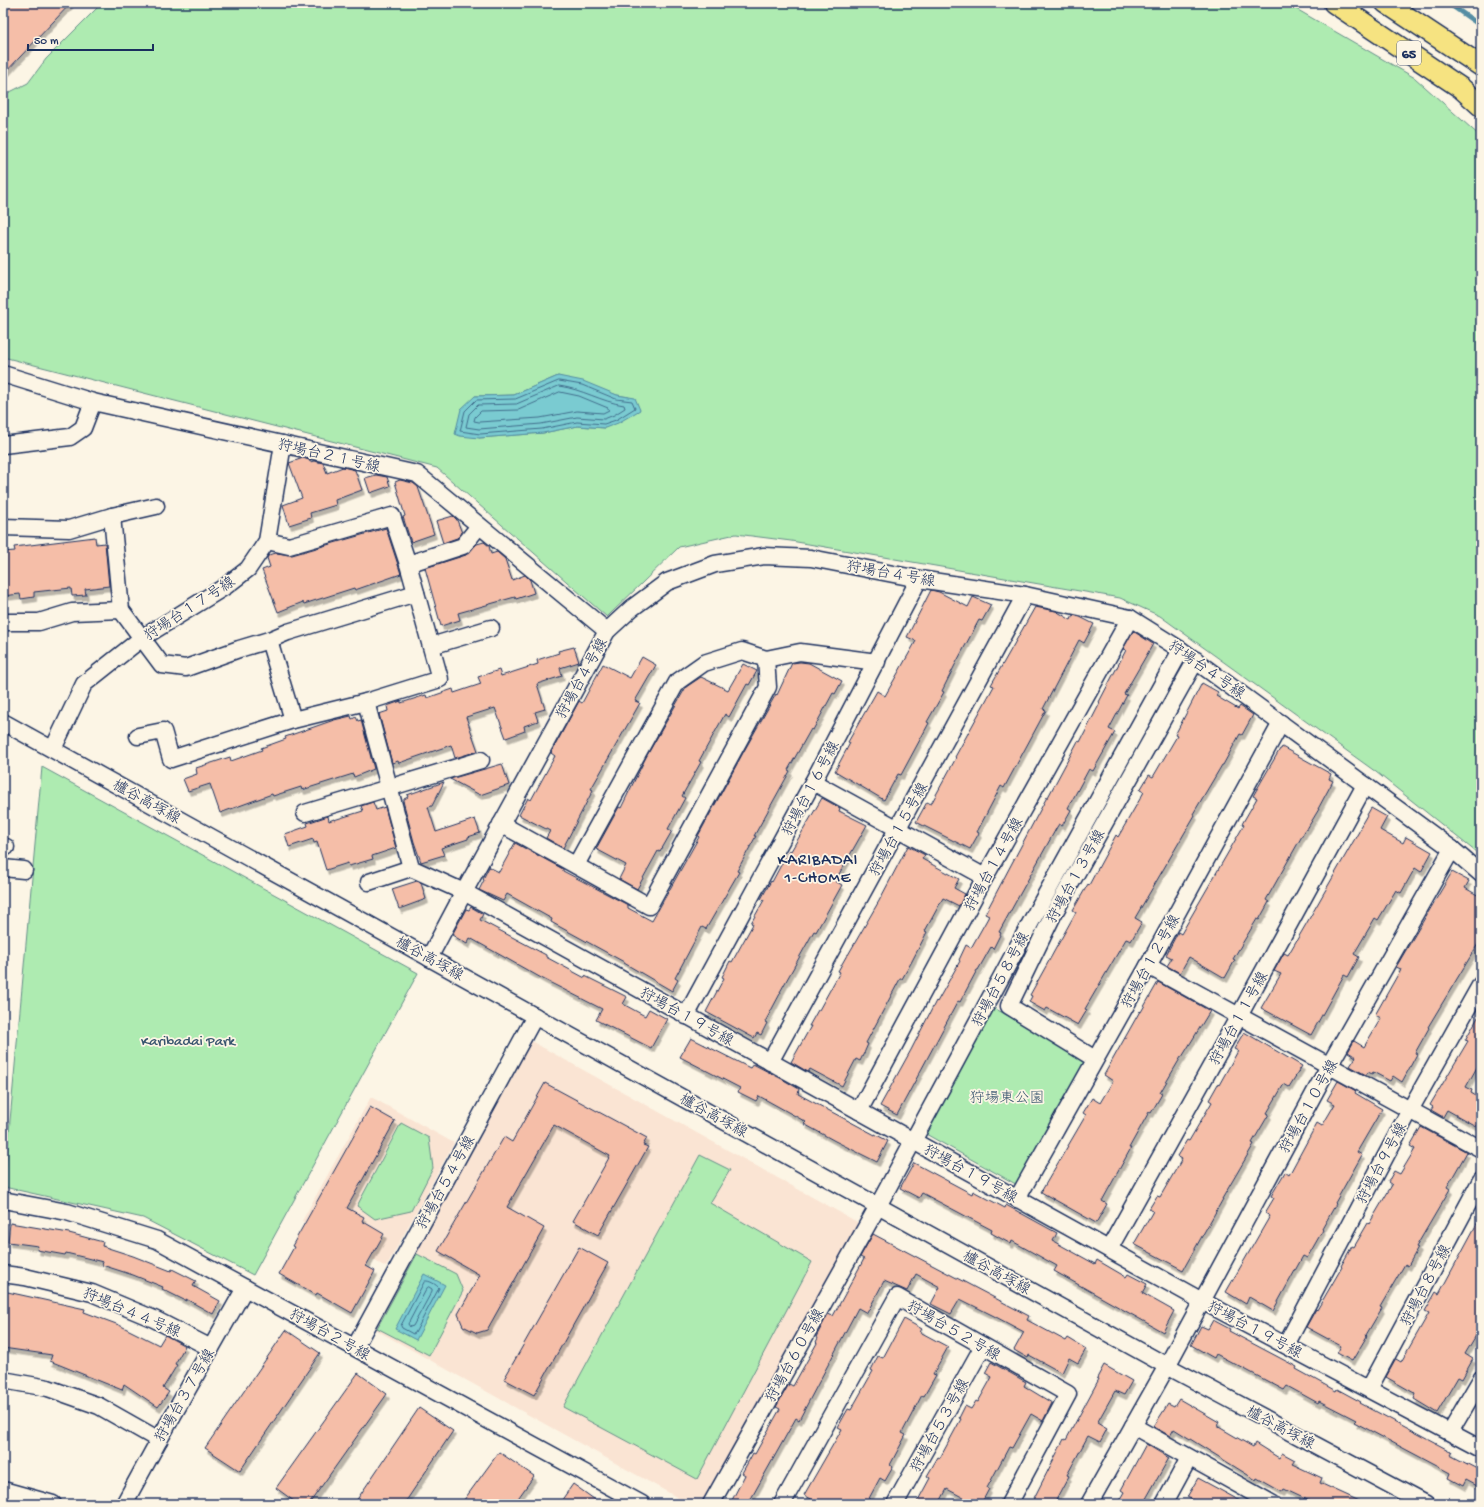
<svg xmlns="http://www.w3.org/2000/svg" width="1484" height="1507" font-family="'Gochi Hand','Klee One',sans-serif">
  <defs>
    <filter id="shadow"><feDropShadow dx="2.5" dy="4.5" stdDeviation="0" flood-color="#0004"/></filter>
  </defs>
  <rect width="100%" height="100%" fill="#fcf5e5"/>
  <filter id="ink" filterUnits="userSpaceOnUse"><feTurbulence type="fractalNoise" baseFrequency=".025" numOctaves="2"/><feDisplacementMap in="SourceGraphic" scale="8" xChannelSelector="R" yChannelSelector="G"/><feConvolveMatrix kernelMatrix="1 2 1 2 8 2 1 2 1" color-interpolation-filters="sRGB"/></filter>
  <g filter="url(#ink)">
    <g fill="#fae4d3">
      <path d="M531,1041L859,1223L702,1504H689L374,1329Z"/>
      <path d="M371,1097L454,1143L386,1267L302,1221Z"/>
    </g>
    <g fill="#aeebb1" stroke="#648d88" fill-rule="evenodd">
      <path d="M102,3H1286L1415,78L1481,137V856L1376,772L1160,616L1120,598L791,541L736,534L679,547L607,617L437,468L3,357V103L6,94L28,83L46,59ZM558,376L617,395L629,397L605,428L578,426L543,433L479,438L475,396L514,395Z"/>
      <path d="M42,767L418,973L253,1275L143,1218L4,1187Z"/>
      <path d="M994,1008L1091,1061L1021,1187L924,1133Z"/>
      <path d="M401,1123L429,1138L433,1168L411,1211L375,1219L357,1206Z"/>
      <path d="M700,1155L730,1170L710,1203L812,1262L697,1479L563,1407Z"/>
      <path d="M417,1254L456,1274L463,1291L429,1355L377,1328Z"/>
    </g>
    <g fill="#7acbd1" stroke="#548da3">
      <path d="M558,376L583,381L617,395L635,398L640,410L618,423L605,428L578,426L543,433L479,438L460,436L455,434L461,409L475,396L514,395Z"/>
      <path d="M424,1274L445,1285L416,1340L395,1329Z"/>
    </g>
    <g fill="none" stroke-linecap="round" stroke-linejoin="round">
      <g stroke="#416d8c" stroke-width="1">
        <path d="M559,381L582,385L616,399L632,401L635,408L616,420L604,424L577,422L542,429L480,434L460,431L465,411L476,400L515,399Z"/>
        <path d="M559,386C582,389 602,402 624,405L625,408L614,415L604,419L577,417L541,424L479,429L466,427L469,414L478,405L516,404Z"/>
        <path d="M560,392L579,396L608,408L609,410L603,413L577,411L540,418L479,422L474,421L475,417L481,411L518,410Z"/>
        <path d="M425,1281C429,1280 437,1285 439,1288L415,1333L413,1334L402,1328L401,1326Z"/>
        <path d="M429,1287L432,1289V1291L413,1326L410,1327L408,1324L427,1288Z"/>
      </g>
      <path stroke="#548da3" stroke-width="5" d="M1448,3L1481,26"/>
    </g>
    <g fill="#f5bea8" stroke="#1b2f5e" filter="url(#shadow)">
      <path d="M3,3H71L3,75Z"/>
      <path d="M303,458L309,460L310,462L314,461L323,463L327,473L343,467L355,470L362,490L335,500L336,505L310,513L311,518L289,525L283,505L302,498L289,463Z"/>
      <path d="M376,475L387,477L390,486L370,493L365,478Z"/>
      <path d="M400,480L413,483L418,487L434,534L411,542L403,517L405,516L395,482Z"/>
      <path d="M453,516L457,520L462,533L457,538L443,543L436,521Z"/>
      <path d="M386,528L401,574L355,590L354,588L304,604L303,602L278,612L262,570L270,567L267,558L269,555L276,553L292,555Z"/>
      <path d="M95,537L96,544L105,543L109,586L85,589L86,595L72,596L71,588L34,592V597L21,599L20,594L3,596V552L15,551L14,547Z"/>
      <path d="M484,542L489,546L491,554L497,552L505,559L512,580L525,575L530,580L534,593L516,599L515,597L458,613L460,620L441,626L425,568L466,555L477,544Z"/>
      <path d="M931,590L939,592L968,607L973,597L991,605L982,621L979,620L956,663L942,691L944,692L927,722L929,723L901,775L898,774L884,800L835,771L850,743L848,742L877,691L885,696L916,641L907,637Z"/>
      <path d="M1035,607L1056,611L1071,620L1073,615L1080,617L1094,624L1084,643L1079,640L1043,709L1046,710L1004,788L1001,786L977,832L979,833L970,849L916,822L927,802L931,804L956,758L955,757L994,686L991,685Z"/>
      <path d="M1133,631L1153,644L1124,694L1127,695L1109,729L1115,732L1093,771L1089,769L1068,808L1071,810L1062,826L1059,824L1057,827L999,932L1001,933L993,949L991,947L978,970H977L960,1002L958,1001L897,1115L880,1106L911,1050L936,1001L937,1002L960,961L959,960L966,945L971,948L989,916L985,914L1047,797H1048L1078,741L1080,742L1100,703L1099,702L1126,650L1123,649Z"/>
      <path d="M574,647L579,662L560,668L562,676L537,684L545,709L535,712L538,721L524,726L525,731L506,738L495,708L466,717L478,751L455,758L451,745L399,763L398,761L392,763L379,714L388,711L387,706L401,701V703L426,695L427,698L453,689L454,693L481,684L478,677L499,670L501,676L538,664L537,660L559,653L558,651Z"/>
      <path d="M642,657L656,665L635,701L640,703L591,789L593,790L563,848L546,838L550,831L519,815L528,798L531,800L555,756L551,753L579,701L582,703L603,664L630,678Z"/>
      <path d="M800,662L809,663L842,681L835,694L833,693L813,730L811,729L788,770L790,771L754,836H756L737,871L739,872L706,929L702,927L675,978L678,980L672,991L624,963V962L560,927L551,922L552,919L507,894L503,901L479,890L484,880L483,879L489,867L499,872L515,843L563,869V871L628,905V908L652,921L699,837L698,836L744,751L776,694L777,695L792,663Z"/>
      <path d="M743,664L757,671L749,685L747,684L729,717L725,714L699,761L701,762L682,796L685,798L668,829L672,831L660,852L658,851L637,889L619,879L626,865L596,849L619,807L621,808L646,757L686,687L701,677L728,690Z"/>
      <path d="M1202,683L1218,692L1216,696L1238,709L1240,706L1253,715L1242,735L1240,734L1223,765H1222L1193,814L1195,815L1135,918L1142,922L1131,941L1126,939L1085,1009L1087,1010L1078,1025L1047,1008L1045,1011L1029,1002L1032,996L1030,995L1076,912L1073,910L1088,884L1089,885L1116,835L1118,837L1144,792L1140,790L1149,775L1153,777L1177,736L1175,735Z"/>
      <path d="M351,716L352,719L356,717L358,721L361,720L374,769L354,777L353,774L302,790L301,787L273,796L272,794L220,813L210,784L188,791L183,779L197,774L196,768L230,757L231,761L262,750L261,748L286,739L285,737L334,720Z"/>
      <path d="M1282,747L1331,774L1329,779L1333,781L1318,809H1319L1307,829H1306L1266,900L1269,902L1259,920L1257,919L1233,959L1235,960L1225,978L1189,957L1180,973L1167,966L1172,958L1166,955L1178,932L1181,934L1244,825L1242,824L1257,798L1253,796L1280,749H1281Z"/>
      <path d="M502,764L509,785L480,795L450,779Z"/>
      <path d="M444,782L432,806L428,807L436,832L475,819L480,833L468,837V839L441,848L444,855L421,862L414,842L403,801H404V799L408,797L407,795Z"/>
      <path d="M822,798L840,808L839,811L867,825L835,881L842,885L816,932L814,931L780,992H781L765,1022L767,1023L761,1035L757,1033L754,1038L706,1012L724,978L722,977L730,961L732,962L753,924L751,923L764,900L761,899L771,881L772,882L789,850L791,851Z"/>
      <path d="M373,802L376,810L385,807L396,848L372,856L373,859L349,866L348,863L326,870L317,842L314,843L313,839L289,847L285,834L308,826L307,823L328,816L329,821L334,819V820L363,811L361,806Z"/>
      <path d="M1371,808L1387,817L1380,830L1403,843L1406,837L1432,852L1421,872L1415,868L1401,893L1396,890L1378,920L1375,918L1354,954L1359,957L1348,977L1344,975L1311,1035L1261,1008L1281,974L1274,971L1284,953L1288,955L1305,926L1361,828L1360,827Z"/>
      <path d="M908,846L925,855L922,859L959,879L954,888L965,894L959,906L943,898L925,931L927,932L911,963L902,979H900L866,1043L868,1044L865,1051L860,1061L856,1059L842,1086L810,1069L808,1072L791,1062L811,1026H809L818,1010H819L840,972L838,971L847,955H848L879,901Z"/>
      <path d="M1452,872L1469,881L1465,888L1481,897V939L1428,1027L1429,1028L1415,1053L1417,1054L1402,1082L1393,1076L1390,1081L1373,1072L1372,1074L1368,1072L1366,1075L1350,1066L1356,1057L1348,1052L1354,1041L1364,1047L1381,1018L1375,1015L1401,969L1396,967Z"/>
      <path d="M417,881L421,883L426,899L399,909L392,889Z"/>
      <path d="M471,907L483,914L480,920L546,955V957L585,978V976L627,997L623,1004L645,1016L649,1009L667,1019L651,1048L596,1020L602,1009L543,979L470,938L467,944L452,935L466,909L469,910Z"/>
      <path d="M1158,982L1210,1011L1182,1057H1181L1171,1074L1160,1093L1162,1094L1151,1113L1149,1112L1129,1148H1131L1102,1201L1107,1204L1096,1223L1041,1192L1086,1115L1083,1113L1092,1098L1100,1103L1113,1081L1104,1075L1140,1011L1141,1012Z"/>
      <path d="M1481,1012V1060L1466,1087L1472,1090L1471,1093L1481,1099V1129L1447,1110L1443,1117L1431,1110L1433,1107L1430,1105L1468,1041L1465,1040Z"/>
      <path d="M1244,1032L1302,1066L1289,1087L1284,1084L1267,1113L1269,1114L1252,1143L1254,1144L1222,1199H1223L1183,1270L1134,1244L1153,1211L1149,1209L1157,1196L1160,1197L1182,1159L1177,1156L1187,1140L1189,1141L1212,1102L1209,1100L1218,1084L1219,1085L1238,1051L1234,1049Z"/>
      <path d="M691,1038L750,1068L753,1064L782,1079L799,1089L798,1094L875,1135V1134L888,1141L877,1162L835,1141L804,1124L806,1122L759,1096L756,1101L738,1092L740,1088L680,1057Z"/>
      <path d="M1338,1081L1356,1091L1355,1093L1382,1109L1357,1152L1362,1155L1335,1203L1336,1204L1322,1229L1323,1230L1307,1258L1303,1256L1273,1311L1249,1297L1246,1304L1226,1292L1270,1216L1265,1213L1274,1198L1271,1196L1285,1172L1289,1175L1317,1123L1322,1126L1335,1104L1327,1100Z"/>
      <path d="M545,1083L647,1138L643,1145L648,1147L598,1235L573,1221L610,1156L554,1125L507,1207L544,1228L487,1330L477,1333L463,1326L458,1314L480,1275L438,1251L504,1137L512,1142Z"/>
      <path d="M370,1107L395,1121L347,1208L364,1217L362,1221L384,1234L366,1266L375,1271L352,1313L317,1293L316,1295L279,1274L294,1247L292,1246Z"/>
      <path d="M1421,1127L1467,1152L1447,1187L1450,1189L1416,1247L1418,1248L1408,1266L1405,1264L1380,1307L1382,1308L1366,1335L1367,1336L1352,1361L1337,1353L1341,1346L1306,1327L1316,1309L1317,1310L1342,1267L1341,1266L1352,1246L1354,1247L1368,1223L1369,1224L1392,1185L1388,1182L1394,1171L1400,1174L1415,1149L1410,1146Z"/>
      <path d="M914,1163L972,1194L973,1191L1005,1208L1006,1205L1057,1233L1053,1241L1095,1264L1097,1260L1126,1277L1128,1274L1147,1284L1142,1293L1174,1311L1163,1332L1054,1271L1057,1266L1012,1241L1011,1244L991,1233L992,1230L922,1193L919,1198L900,1188Z"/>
      <path d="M1481,1216V1327L1465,1354L1473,1359L1462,1379L1458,1377L1437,1413L1414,1399L1416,1394L1386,1377L1396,1359L1401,1362L1429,1313L1425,1311L1436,1292L1439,1294Z"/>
      <path d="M10,1223L69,1233L103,1242L102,1246L133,1256L171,1271L172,1269L196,1281L193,1286L220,1301L213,1314L186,1299V1301L162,1289L163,1287L133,1275L102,1265L103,1262L66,1253L65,1255L37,1250L38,1246L8,1242Z"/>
      <path d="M873,1234L1029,1316L1027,1320L1066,1341L1068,1338L1086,1349L1078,1363L1069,1358L1062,1373L1029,1355L1028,1358L1014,1350L1024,1332L994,1316L960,1299L951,1314L931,1304L940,1287L916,1274L907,1291L884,1281L867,1313L858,1308L799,1420L796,1418L748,1504H730L745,1475L742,1473L753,1453L755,1454L780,1409L776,1407L789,1384L793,1386L817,1343L816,1342L818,1338L816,1337L828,1314L833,1316L864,1259L860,1257Z"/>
      <path d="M579,1247L608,1263L534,1395L504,1379Z"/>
      <path d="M3,1291L85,1309L84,1312L119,1325L159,1345L165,1335L185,1346L175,1364L177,1365L163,1388L169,1392L158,1407L124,1384L122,1390L50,1361L52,1355L3,1348Z"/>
      <path d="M904,1319L922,1329L920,1332L948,1347L933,1374L936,1375L924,1396L922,1395L902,1433L906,1435L890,1465L893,1467L885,1481L880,1478L866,1504H820L804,1495L842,1429L838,1427L848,1409L851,1410L873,1371L871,1370L878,1356L883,1358Z"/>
      <path d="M1213,1320L1230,1329L1229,1331L1297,1367L1296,1369L1336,1391L1337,1389L1361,1402L1360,1403L1452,1452L1450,1455L1481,1471V1488L1466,1480L1463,1486L1448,1478L1450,1473L1354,1422L1356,1420L1319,1401L1318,1403L1287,1386L1284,1390L1216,1354L1214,1358L1191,1345L1201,1326L1208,1329Z"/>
      <path d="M286,1330L320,1353L240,1471L205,1448Z"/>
      <path d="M991,1362L1026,1382L1024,1386L1052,1403L1043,1421L1031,1414L1012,1448L1009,1447L987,1488L989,1489L981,1504H975L947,1489L939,1504H916L930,1478L927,1476L938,1457L940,1458L961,1419L959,1418L965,1406L971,1409L976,1401L978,1402L992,1377L985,1373Z"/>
      <path d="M1104,1365L1132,1381L1124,1395L1115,1391L1097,1423L1107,1429L1100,1442L1088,1436L1067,1475L1069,1476L1054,1504H1031L1064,1439L1066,1440L1099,1379L1097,1378Z"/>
      <path d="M358,1373L387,1394L309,1504H298L276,1488Z"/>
      <path d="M1179,1399L1219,1422L1217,1426L1253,1447L1255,1443L1279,1458L1282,1453L1295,1460L1292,1464L1322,1478L1320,1483L1366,1504H1316L1284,1489L1282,1492L1257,1478L1256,1480L1174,1429L1170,1436L1156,1428L1154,1426L1168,1404L1174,1407Z"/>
      <path d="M419,1408L453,1431L404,1504H354Z"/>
      <path d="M1146,1444L1169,1458L1143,1504H1117L1124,1492L1121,1490Z"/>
      <path d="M499,1452L534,1476L514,1504H461Z"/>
      <path d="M1198,1478L1246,1504H1201L1187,1497Z"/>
      <path d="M573,1484L601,1504H559Z"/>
    </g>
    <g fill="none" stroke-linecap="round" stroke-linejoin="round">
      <g stroke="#1b2f5e" stroke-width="19">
        <g id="minor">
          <path d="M3,374L93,402L417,474L607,631"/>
          <path d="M3,445L70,437L83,428L93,402"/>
          <path d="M112,516L121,610L162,665L186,668L239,649L269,640L288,632L416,593"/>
          <path d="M3,527L69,529L112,516L156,506"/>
          <path d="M267,541L289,546L392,516L408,564L440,679L366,702L293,720L269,640"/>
          <path d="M408,564L463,546L479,526"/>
          <path d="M3,622H39L72,612L121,610"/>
          <path d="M431,646L491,628"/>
          <path d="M366,702L411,868L464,892L1202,1301L1481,1449"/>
          <path d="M3,722L1167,1366L1426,1504"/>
          <path d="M138,736L163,731L171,759L293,720"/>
          <path d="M53,749L84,684L142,638L226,586L248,569L267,541L283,444"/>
          <path d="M813,782L985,877"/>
          <path d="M305,813L481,760"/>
          <path d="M501,824L649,906L768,687L766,659"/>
          <path d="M3,847H6"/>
          <path d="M576,865L677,682L704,663L742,651L766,659L800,652L877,662"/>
          <path d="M3,868L24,870"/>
          <path d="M369,882L411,868"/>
          <path d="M429,958L464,892L607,631L632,608L667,582L715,564L764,556L811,558L919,579L1025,595L1130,618L1181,650L1452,849L1481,874"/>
          <path d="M1148,966L1481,1149"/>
          <path d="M686,1016L813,782L919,579"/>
          <path d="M1095,1059L1009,1006L1053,915L1196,660"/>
          <path d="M770,1062L1025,595"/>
          <path d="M859,1111L985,877L1130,618"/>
          <path d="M1017,1199L1148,966L1281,723"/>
          <path d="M3,1200L67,1212L157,1240L642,1504"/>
          <path d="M1109,1249L1239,1016L1365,785"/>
          <path d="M3,1274L25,1277L92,1293L154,1319L211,1348"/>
          <path d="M1286,1345L1410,1110L1481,984"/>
          <path d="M355,1347L535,1016"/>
          <path d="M3,1380L48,1388L99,1406L159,1440"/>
          <path d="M1369,1389L1481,1180"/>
          <path d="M1133,1426L1273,1504"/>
          <path d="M1450,1432L1481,1379"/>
          <path d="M3,1490L53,1504"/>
          <path d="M124,1504L159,1440L245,1288"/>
          <path d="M711,1504L878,1206L1039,907L1181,650"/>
          <path d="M782,1504L897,1297L1068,1394L1009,1504"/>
          <path d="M895,1504L983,1346"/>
          <path d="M1089,1504L1167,1366L1329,1066L1452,849"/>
          <path d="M1164,1504L1189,1458"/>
        </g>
      </g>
      <g stroke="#1b2f5e" stroke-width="23">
        <g id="major">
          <path d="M1334,3L1461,88L1481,106"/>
          <path d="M1386,3L1481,66"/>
        </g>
      </g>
      <use href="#minor" stroke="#fcf5e5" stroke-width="16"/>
      <use href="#major" stroke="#f6e381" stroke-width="20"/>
    </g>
  </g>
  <g text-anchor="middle" stroke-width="3.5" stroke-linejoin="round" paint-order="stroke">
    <rect fill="#fcf5e5" stroke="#5e6a86" stroke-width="1" x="1397" y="41" width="24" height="24" rx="3"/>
    <g font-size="14" font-weight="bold" fill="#1b2f5e">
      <text x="1409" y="58">65</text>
    </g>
    <g font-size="15" fill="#1b2f5e" stroke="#fcf5e5">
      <text transform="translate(329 455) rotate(13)" y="5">狩場台２１号線</text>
      <text transform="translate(891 573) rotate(10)" y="5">狩場台４号線</text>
      <text transform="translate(189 608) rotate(-33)" y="5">狩場台１７号線</text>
      <text transform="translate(1207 669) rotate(35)" y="5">狩場台４号線</text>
      <text transform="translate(581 678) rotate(-61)" y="5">狩場台４号線</text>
      <text transform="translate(810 788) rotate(-62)" y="5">狩場台１６号線</text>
      <text transform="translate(147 801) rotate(29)" y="5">櫨谷高塚線</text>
      <text transform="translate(898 829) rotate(-61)" y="5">狩場台１５号線</text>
      <text transform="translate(993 864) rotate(-61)" y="5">狩場台１４号線</text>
      <text transform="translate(1075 876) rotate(-61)" y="5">狩場台１３号線</text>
      <text transform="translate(430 958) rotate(29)" y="5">櫨谷高塚線</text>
      <text transform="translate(1150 961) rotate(-61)" y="5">狩場台１２号線</text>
      <text transform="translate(1000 979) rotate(-62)" y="5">狩場台５８号線</text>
      <text transform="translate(687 1016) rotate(29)" y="5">狩場台１９号線</text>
      <text transform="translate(1238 1018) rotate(-61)" y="5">狩場台１１号線</text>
      <text transform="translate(1308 1106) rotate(-61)" y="5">狩場台１０号線</text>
      <text transform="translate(714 1115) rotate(29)" y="5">櫨谷高塚線</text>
      <text transform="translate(1381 1163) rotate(-62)" y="5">狩場台９号線</text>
      <text transform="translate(971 1173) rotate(29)" y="5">狩場台１９号線</text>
      <text transform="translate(445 1182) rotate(-61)" y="5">狩場台５４号線</text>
      <text transform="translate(997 1272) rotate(29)" y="5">櫨谷高塚線</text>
      <text transform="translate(1425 1285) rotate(-62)" y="5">狩場台８号線</text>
      <text transform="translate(132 1312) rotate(23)" y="5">狩場台４４号線</text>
      <text transform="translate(1255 1329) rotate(28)" y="5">狩場台１９号線</text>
      <text transform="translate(954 1330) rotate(30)" y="5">狩場台５２号線</text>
      <text transform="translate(330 1334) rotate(29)" y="5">狩場台２号線</text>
      <text transform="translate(794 1355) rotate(-61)" y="5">狩場台６０号線</text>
      <text transform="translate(184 1395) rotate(-60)" y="5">狩場台３７号線</text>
      <text transform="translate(939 1425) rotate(-61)" y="5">狩場台５３号線</text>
      <text transform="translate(1281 1427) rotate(28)" y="5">櫨谷高塚線</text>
    </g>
    <g font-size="15" fill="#38556f" stroke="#fcf5e5">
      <text x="188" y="1045">Karibadai Park</text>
      <text x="1007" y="1102">狩場東公園</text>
    </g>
    <g font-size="16" letter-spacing="1" fill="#1b2f5e" stroke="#fcf5e5">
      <text x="818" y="864">KARIBADAI<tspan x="818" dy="18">1-CHOME</tspan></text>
    </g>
  </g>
  <rect width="1484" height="1507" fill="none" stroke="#fcf5e5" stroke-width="16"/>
  <rect x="8" y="8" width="1468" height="1491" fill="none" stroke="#1b2f5e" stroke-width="1.5" filter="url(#ink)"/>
  <path d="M28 44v6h125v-6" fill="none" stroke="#1b2f5e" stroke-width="2"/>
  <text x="34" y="44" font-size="12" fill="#1b2f5e" stroke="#fcf5e5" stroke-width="3" paint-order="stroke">50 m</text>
</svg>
